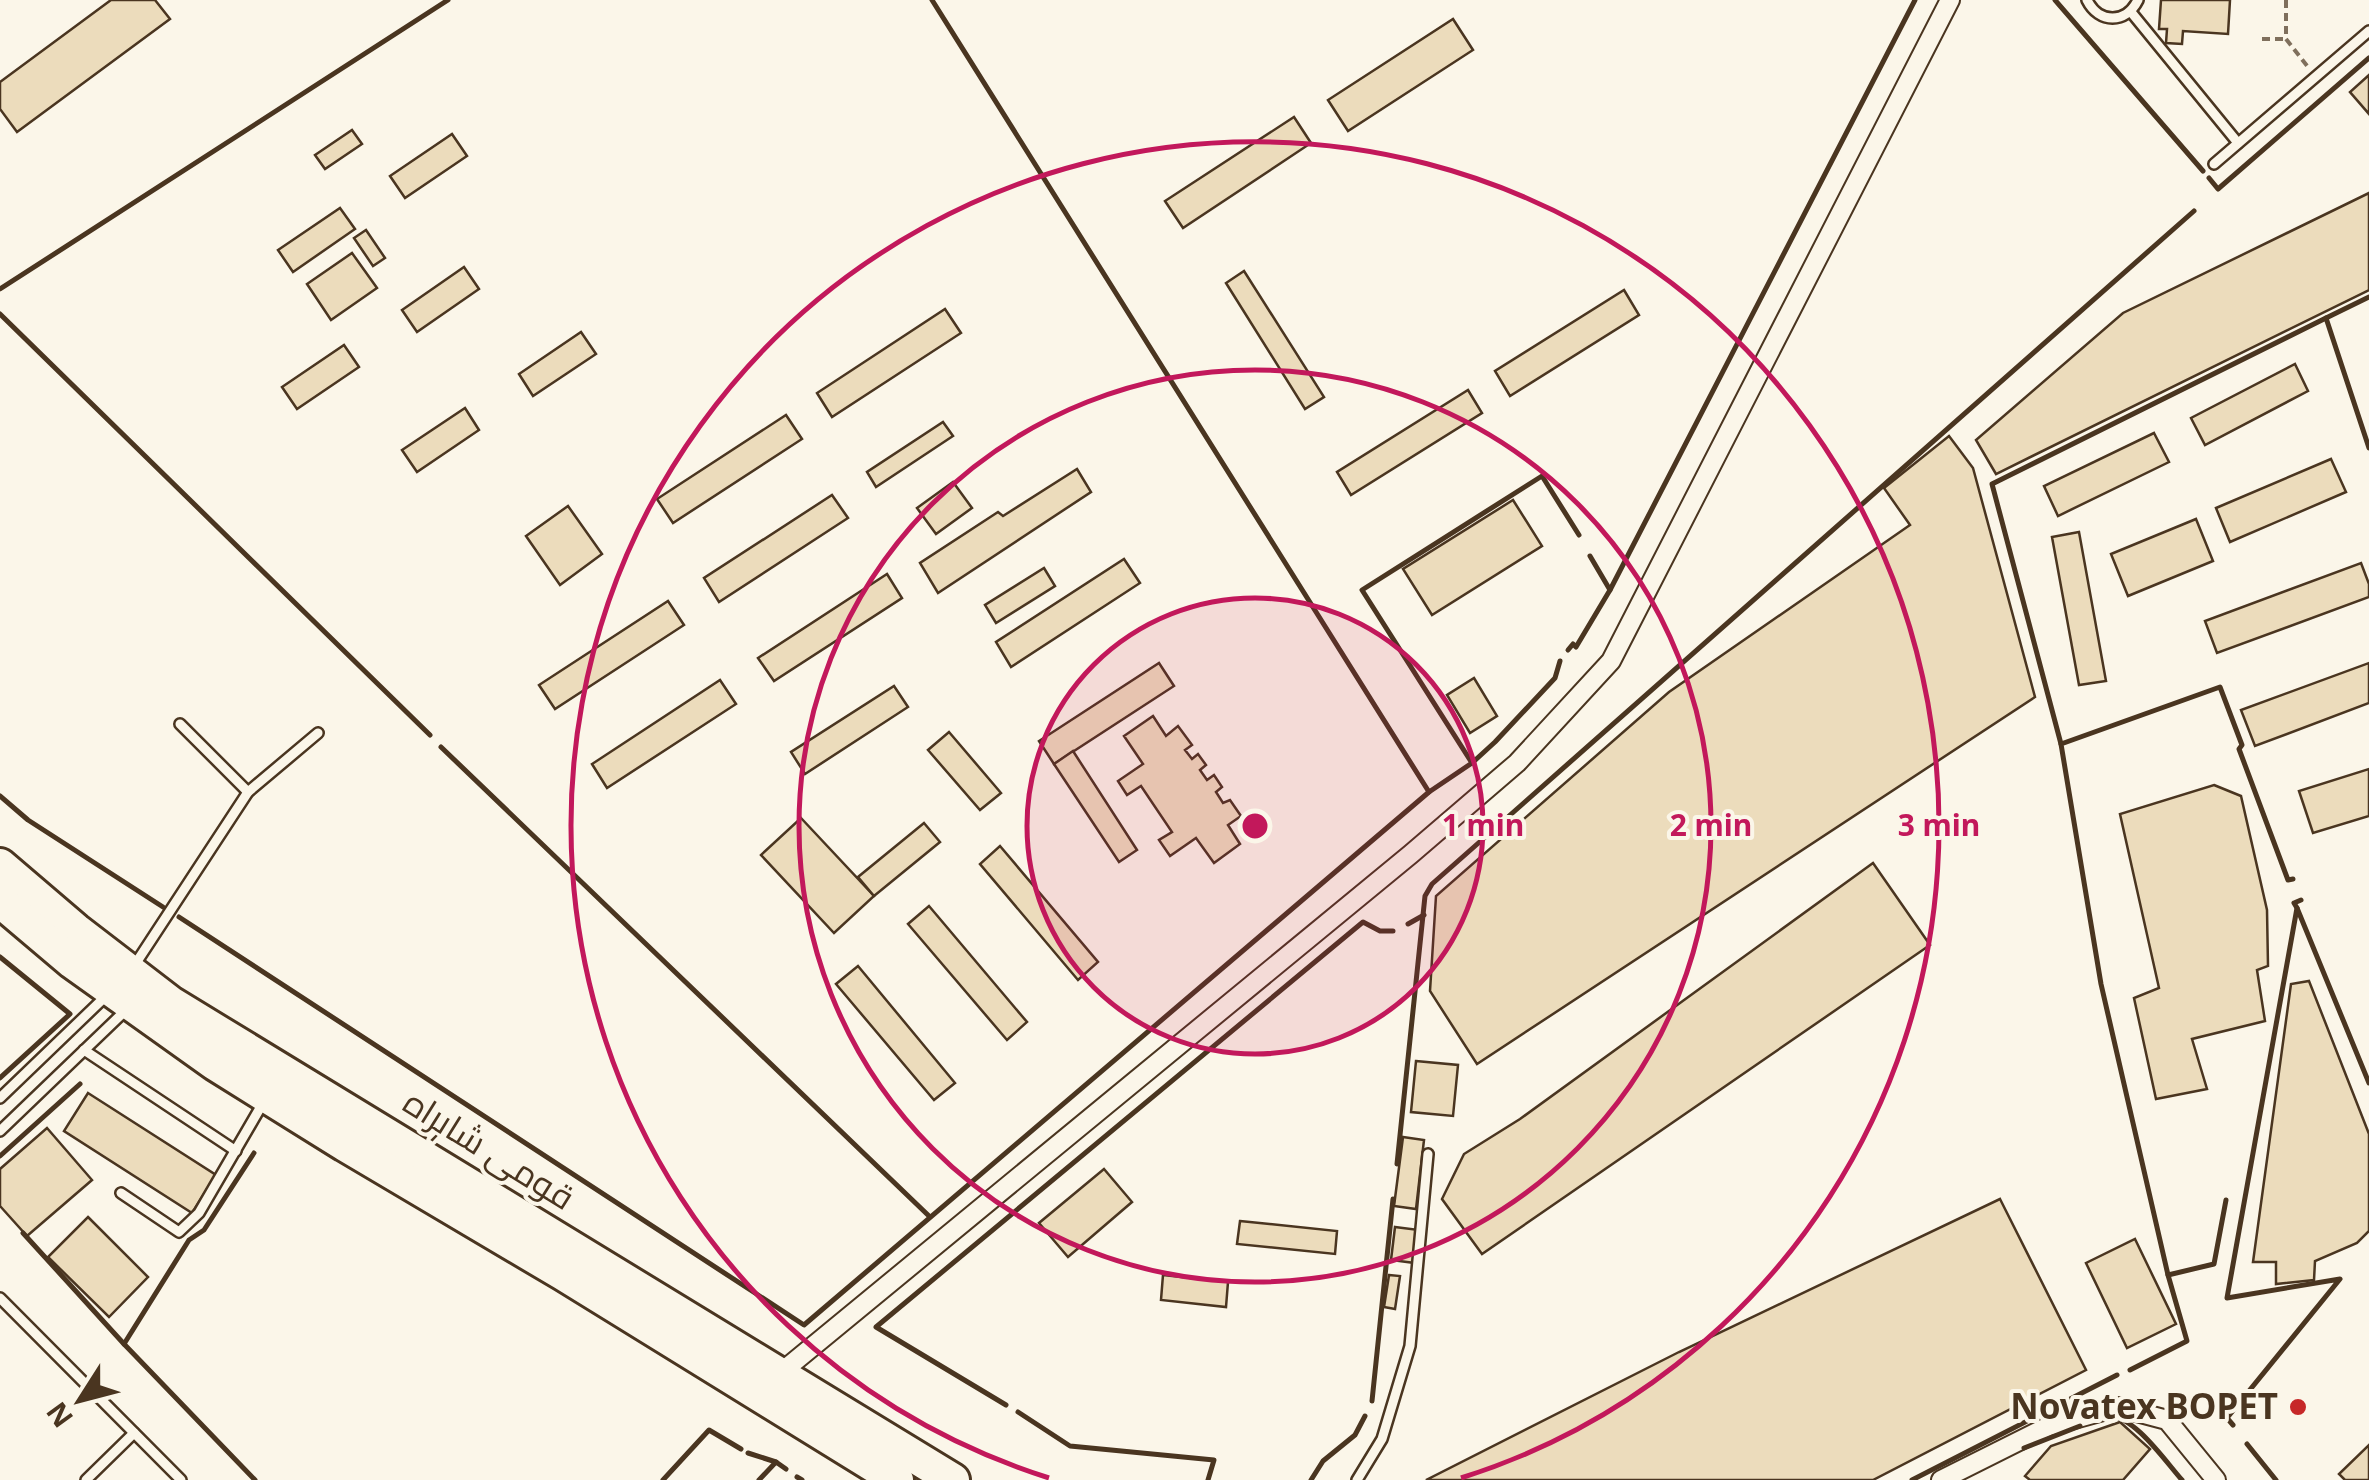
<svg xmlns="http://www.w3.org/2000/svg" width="2369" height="1480" font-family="'Noto Sans',Cairo,sans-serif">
  <rect width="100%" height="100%" fill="#fbf6e9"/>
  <g fill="#ecdcbc" stroke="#4a3520" stroke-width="2.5">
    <path d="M111,0H155L170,19L17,132L0,109V82Z"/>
    <path d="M2161,0H2230L2228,34L2183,31L2182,44L2166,43L2167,29H2159Z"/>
    <path d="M1453,19L1473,50L1348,131L1328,100Z"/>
    <path d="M2369,75V114L2350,92Z"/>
    <path d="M1294,117L1311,143L1183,228L1165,201Z"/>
    <path d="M352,130L362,144L325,169L315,155Z"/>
    <path d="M452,134L467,156L405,198L390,176Z"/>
    <path d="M2369,193V290L1996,474L1976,440L2123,313Z"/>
    <path d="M340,208L355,229L293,272L278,250Z"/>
    <path d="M366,230L385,258L373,266L354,238Z"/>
    <path d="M352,253L377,288L331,320L307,284Z"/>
    <path d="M464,267L479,289L417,332L402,310Z"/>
    <path d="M1244,271L1324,397L1305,409L1226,283Z"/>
    <path d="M1624,290L1639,315L1510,396L1495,371Z"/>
    <path d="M945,309L961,333L832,417L817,393Z"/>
    <path d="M581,332L596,354L533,396L519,374Z"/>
    <path d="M344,345L359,367L297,409L282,387Z"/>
    <path d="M2295,364L2308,391L2205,445L2191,418Z"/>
    <path d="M1468,390L1482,413L1351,495L1337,472Z"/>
    <path d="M465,408L479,430L417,472L402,450Z"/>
    <path d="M786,415L802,439L673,523L657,499Z"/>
    <path d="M943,422L953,436L876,487L867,472Z"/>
    <path d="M2154,433L2169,462L2058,516L2044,486Z"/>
    <path d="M1949,436L1973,468L2035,697L1477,1064L1430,991L1436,896L1669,692L1910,525L1884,488Z"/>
    <path d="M2331,459L2346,492L2230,542L2216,508Z"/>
    <path d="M1077,469L1091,492L938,593L920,563L998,512L1003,516Z"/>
    <path d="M953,482L972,508L936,534L917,508Z"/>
    <path d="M832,495L848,518L719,602L704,578Z"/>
    <path d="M1513,500L1542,546L1432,615L1403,569Z"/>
    <path d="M568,506L602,554L560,585L526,536Z"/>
    <path d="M2196,519L2213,561L2128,596L2111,554Z"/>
    <path d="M2079,532L2106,681L2079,685L2052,537Z"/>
    <path d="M1124,559L1140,583L1011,667L996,642Z"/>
    <path d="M2361,563L2369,584V597L2217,653L2205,621Z"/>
    <path d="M1044,568L1055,586L996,623L985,605Z"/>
    <path d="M887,574L902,598L774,681L758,658Z"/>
    <path d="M668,601L684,625L555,709L539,685Z"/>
    <path d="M1159,663L1174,686L1054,764L1039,741Z"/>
    <path d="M2369,663V703L2255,746L2241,710Z"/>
    <path d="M1474,678L1497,716L1470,733L1447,695Z"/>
    <path d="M720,680L736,704L607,788L592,764Z"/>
    <path d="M894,686L908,707L805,774L791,752Z"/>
    <path d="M1153,716L1166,736L1178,726L1192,745L1185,750L1192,759L1198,754L1206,765L1200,770L1207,780L1214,775L1222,787L1216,792L1223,803L1230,800L1241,816L1228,825L1240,844L1214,863L1196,838L1170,856L1159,840L1172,832L1141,786L1127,795L1118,781L1143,764L1124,736Z"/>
    <path d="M949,732L1001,793L980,810L928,750Z"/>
    <path d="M1073,751L1137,850L1119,862L1054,764Z"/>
    <path d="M2369,769V816L2313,833L2299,791Z"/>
    <path d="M2214,785L2241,796L2267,910L2268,966L2257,970L2265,1021L2192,1039L2207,1089L2156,1099L2134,998L2159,988L2120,814Z"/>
    <path d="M801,818L874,896L834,933L761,855Z"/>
    <path d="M924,823L940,842L874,896L858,877Z"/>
    <path d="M1000,846L1098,962L1078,980L980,864Z"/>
    <path d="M1873,863L1930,945L1482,1254L1442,1199L1464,1154L1520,1119Z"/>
    <path d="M929,906L1027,1022L1007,1040L908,924Z"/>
    <path d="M858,966L955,1083L934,1100L836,984Z"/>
    <path d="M2309,981L2369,1134V1231L2357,1243L2315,1261L2314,1280L2276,1284V1262H2253L2291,984Z"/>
    <path d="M1416,1061L1458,1065L1453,1116L1411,1112Z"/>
    <path d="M88,1093L216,1175L192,1213L64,1131Z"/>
    <path d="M47,1128L92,1180L27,1236L0,1206V1169Z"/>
    <path d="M1403,1137L1424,1140L1416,1209L1394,1206Z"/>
    <path d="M1104,1169L1132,1202L1068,1257L1039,1223Z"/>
    <path d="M2000,1199L2086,1370L1873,1480H1426L1679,1352Z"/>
    <path d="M88,1217L148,1277L109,1317L48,1257Z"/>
    <path d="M1240,1221L1337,1231L1335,1254L1237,1244Z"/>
    <path d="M1395,1227L1419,1230L1415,1263L1391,1260Z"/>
    <path d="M2135,1239L2176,1324L2127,1348L2086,1263Z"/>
    <path d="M1163,1275L1228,1282L1226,1307L1161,1300Z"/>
    <path d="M1389,1275L1400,1276L1395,1309L1384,1307Z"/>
    <path d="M2120,1422L2150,1449L2123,1480H2030L2025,1476L2051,1446Z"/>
    <path d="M2369,1445V1480H2345L2339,1474Z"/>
  </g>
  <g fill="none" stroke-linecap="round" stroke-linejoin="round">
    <g stroke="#4a3520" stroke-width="14">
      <g id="lane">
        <path d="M2087,0C2099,24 2126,24 2138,0"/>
        <path d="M2131,12L2238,143"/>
        <path d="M2214,164L2369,31"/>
        <path d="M180,724L248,792"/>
        <path d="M134,966L248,792L318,733"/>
        <path d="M84,1050L236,1151"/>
        <path d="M0,1098L106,996"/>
        <path d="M0,1131L126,1010"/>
        <path d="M121,1193L179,1232L199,1213L263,1103"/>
        <path d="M0,1298L181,1480"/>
        <path d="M86,1480L134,1433"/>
        <path d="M1357,1480L1382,1439L1410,1346L1428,1154"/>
      </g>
    </g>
    <g stroke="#4a3520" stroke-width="22">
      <g id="street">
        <path d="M778,1375L1411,854L1517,763L1611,661L1950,0"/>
        <path d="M1941,1480L2049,1426L2118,1407L2167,1420L2216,1480"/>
      </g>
    </g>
    <g stroke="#4a3520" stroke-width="38">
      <g id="highway">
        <path d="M0,865L76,930L171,1003L953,1480"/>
        <path d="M0,901L72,962L215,1064L345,1145L563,1274L897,1480"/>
      </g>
    </g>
    <g stroke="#7f6f5c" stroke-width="4" stroke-dasharray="8 5" stroke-linecap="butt">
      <path d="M2286,0V39L2308,67"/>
      <path d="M2262,39H2286"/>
    </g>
    <use href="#lane" stroke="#fbf6e9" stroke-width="9"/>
    <use href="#street" stroke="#fbf6e9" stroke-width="18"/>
    <use href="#highway" stroke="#fbf6e9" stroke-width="32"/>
    <g stroke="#4a3520" stroke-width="5">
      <path d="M932,0L1429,792L1472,763"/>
      <path d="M2055,0L2203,171"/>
      <path d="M2209,178L2218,189L2369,58"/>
      <path d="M0,289L448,0"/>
      <path d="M2369,297L2326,318L2369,448"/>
      <path d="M0,314L430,735"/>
      <path d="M1610,590L1915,0"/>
      <path d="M1568,650L1573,644L1576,647L1610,590L1590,556"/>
      <path d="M1560,661L1555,678L1495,742L1472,763L1362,590L1542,476L1579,535"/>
      <path d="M2061,744L1992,484L2326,318"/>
      <path d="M441,747L929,1216"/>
      <path d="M0,796L28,820L163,907"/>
      <path d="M2297,908L2294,903L2301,900"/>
      <path d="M179,917L804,1325L1429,792"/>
      <path d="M1408,924L1424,915"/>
      <path d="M0,957L70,1014L0,1078"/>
      <path d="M254,1153L204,1230L189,1240L124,1344L255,1480"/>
      <path d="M0,1156L80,1084"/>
      <path d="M1397,1164L1425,896L1432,884L2194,211"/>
      <path d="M2226,1200L2214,1264L2168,1275L2101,984L2061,744L2220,687L2242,745L2239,749L2288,880L2293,879"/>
      <path d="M23,1233L124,1344"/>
      <path d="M2130,1370L2187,1341L2168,1275"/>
      <path d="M1372,1401L1393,1199"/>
      <path d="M1006,1405L876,1327L1363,922L1380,931H1393"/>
      <path d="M1018,1412L1070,1446L1214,1460L1208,1480"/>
      <path d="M2108,1416C2134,1415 2165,1461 2182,1480"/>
      <path d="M2233,1425L2227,1418L2340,1279L2227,1298L2297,908L2369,1083"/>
      <path d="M2247,1444L2276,1480"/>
      <path d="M2024,1448L2080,1426"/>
      <path d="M748,1453L776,1462"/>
      <path d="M797,1477L802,1480"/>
      <path d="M663,1480L709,1430L741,1449"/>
      <path d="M759,1480L776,1462L786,1469"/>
      <path d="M1311,1480L1323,1461L1355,1435L1365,1416"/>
      <path d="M1912,1480L2117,1375"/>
    </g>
  </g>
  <circle cx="1255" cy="826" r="228" fill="#c2185b" fill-opacity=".12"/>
  <g fill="none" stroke="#c2185b" stroke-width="5">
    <circle cx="1255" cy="826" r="228"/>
    <circle cx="1255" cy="826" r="456"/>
    <path d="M1049 1478A684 684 0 1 1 1461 1478"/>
  </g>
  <circle fill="#c62828" stroke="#fbf6e9" stroke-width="4" cx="2298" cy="1407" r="10"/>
  <g text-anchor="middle" stroke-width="8" stroke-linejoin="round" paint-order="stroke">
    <g font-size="35" fill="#4a3520" stroke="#fbf6e9">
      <text transform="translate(489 1150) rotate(32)" y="12">قومی شاہراہ</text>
    </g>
    <g font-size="35" font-weight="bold" fill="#4a3520" stroke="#fbf6e9" text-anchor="end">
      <text x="2278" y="1419">Novatex BOPET</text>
    </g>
  </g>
  <circle cx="1255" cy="826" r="15" fill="#c2185b" stroke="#fbf6e9" stroke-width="5"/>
  <g font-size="30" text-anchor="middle" font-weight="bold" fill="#c2185b" stroke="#fbf6e9" stroke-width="8" stroke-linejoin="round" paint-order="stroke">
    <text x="1483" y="836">1 min</text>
    <text x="1711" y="836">2 min</text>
    <text x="1939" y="836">3 min</text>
  </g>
  <g transform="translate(80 1400) rotate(234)" stroke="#fbf6e9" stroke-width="8" paint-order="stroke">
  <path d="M0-8L18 38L0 25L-18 38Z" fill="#4a3520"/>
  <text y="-15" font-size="28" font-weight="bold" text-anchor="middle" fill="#4a3520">N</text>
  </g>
</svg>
